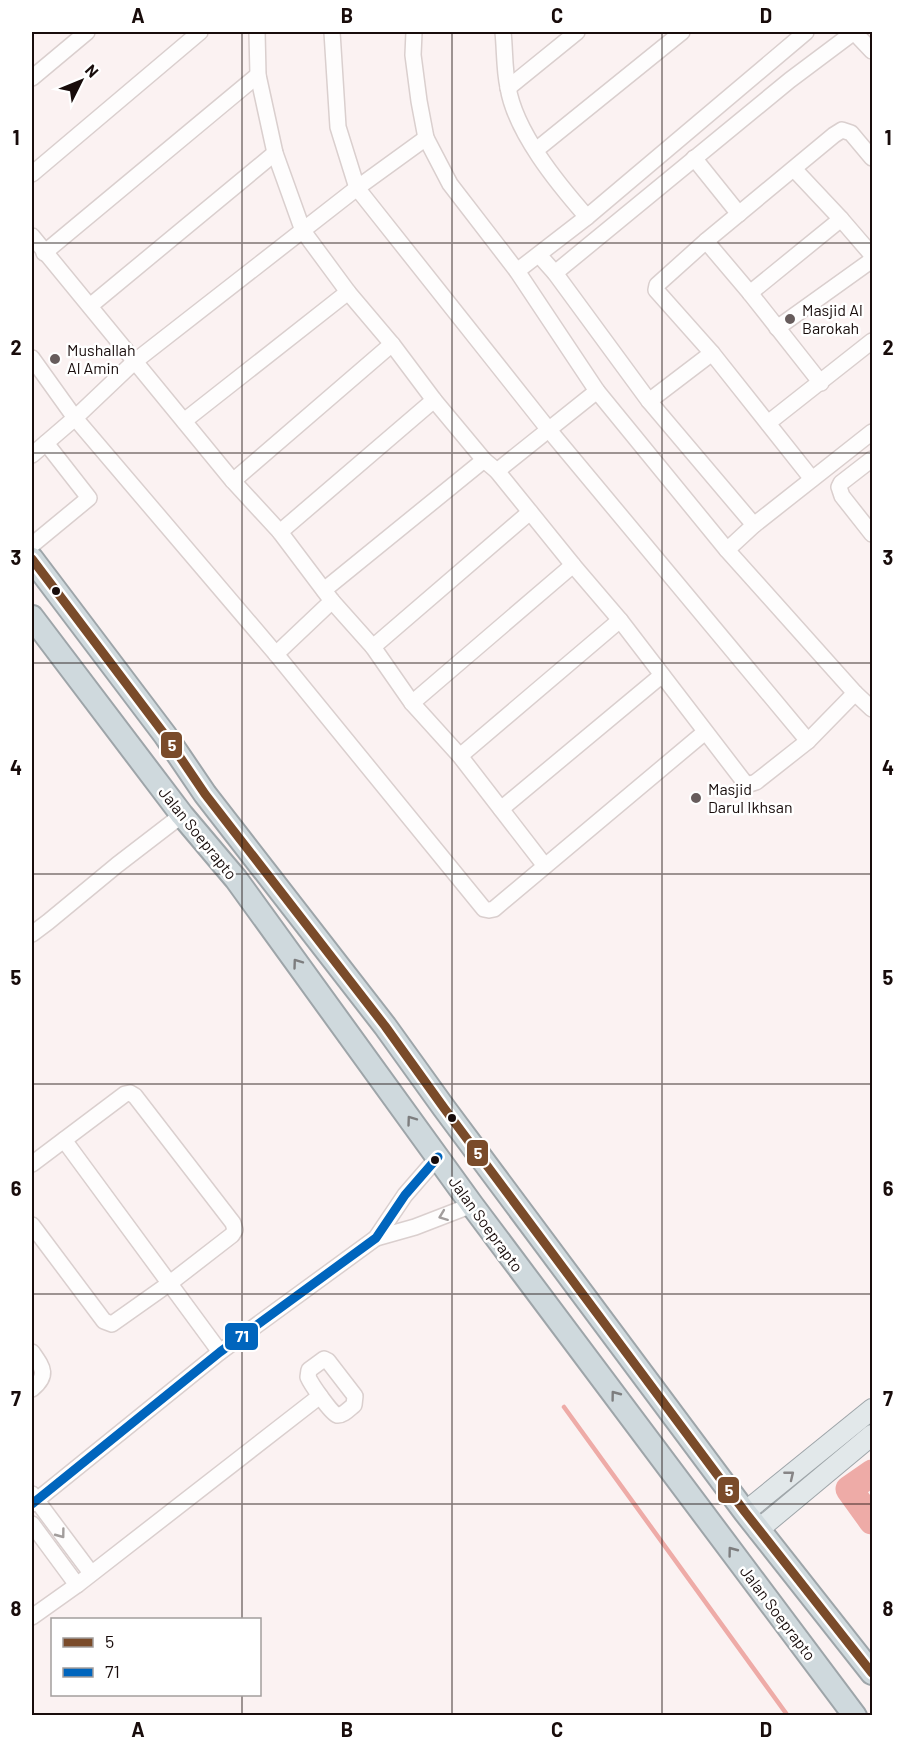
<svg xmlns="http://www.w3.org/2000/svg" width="904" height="1747" font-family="Barlow,sans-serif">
  <rect width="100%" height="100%" fill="#fbf2f2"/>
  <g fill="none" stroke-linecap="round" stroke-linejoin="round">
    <path stroke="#eeaba7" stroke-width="4.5" d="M564,1407L788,1716"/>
    <path stroke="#eeaba7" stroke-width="27" d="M872,1473L849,1489L872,1521"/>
    <g stroke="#dacfce" stroke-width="18">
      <g id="minor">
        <path d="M257,32L258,75L275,153L303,231L348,292L392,344L434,400L484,460L497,471L573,565L620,620L745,783L750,784L756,782L808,741L855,693"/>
        <path d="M332,32L338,127L357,188L549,430L808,741"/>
        <path d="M414,32L413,55L419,101L426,138L450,184L517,271L597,391L727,550L855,693L872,709"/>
        <path d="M503,32C505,50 504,69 508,87C515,132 558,184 587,217"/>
        <path d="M854,32L872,51"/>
        <path d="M32,78L87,32"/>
        <path d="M508,88L577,32"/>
        <path d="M536,150L682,32"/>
        <path d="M694,158L739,214"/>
        <path d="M794,169L841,219L872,255"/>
        <path d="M32,174L200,32"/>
        <path d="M32,236L233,481L280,532L332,601L373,647L412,703L460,756L545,866"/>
        <path d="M706,241L750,293L821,383"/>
        <path d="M44,253L258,75"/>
        <path d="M539,255L555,273L649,401L754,525"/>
        <path d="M517,271L587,217L806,32"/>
        <path d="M555,273L790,80L854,32"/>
        <path d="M750,293L841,219"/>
        <path d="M90,306L275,153"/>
        <path d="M777,328L872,260"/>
        <path d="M32,358L75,418L276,654L484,909L489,910L494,909L705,732"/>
        <path d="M649,401L712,353"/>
        <path d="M184,421L348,292"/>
        <path d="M768,423L872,341"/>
        <path d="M32,455L75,418L134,362L357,188L426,138"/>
        <path d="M872,459L841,483L839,487L842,496L872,534"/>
        <path d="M497,471L597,391"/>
        <path d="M812,479L712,353L656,290L657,285L706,241L834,135L842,130L851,133L872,158"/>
        <path d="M233,481L392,344"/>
        <path d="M280,532L434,400"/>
        <path d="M32,545L89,498L46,443"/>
        <path d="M727,550L754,525L872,432"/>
        <path d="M324,590L484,460"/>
        <path d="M373,647L530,512"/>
        <path d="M276,654L332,601"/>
        <path d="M412,703L573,565"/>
        <path d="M460,756L620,620"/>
        <path d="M501,809L662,675"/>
        <path d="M32,934L48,922L117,865L182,815"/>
        <path d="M64,1140L220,1352"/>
        <path d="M32,1164L125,1094L130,1093L135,1096L233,1223L235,1230L232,1235L170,1283L112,1324L104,1321L32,1225"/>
        <path d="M376,1238L415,1227L472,1205"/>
        <path d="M32,1352C43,1368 49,1375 32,1389"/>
        <path d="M324,1359L328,1361L355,1396L354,1405C350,1408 343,1416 337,1415C331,1413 311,1384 308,1377L309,1370Z"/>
        <path d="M32,1494L91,1573"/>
        <path d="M32,1504L220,1352L376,1238L405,1195L438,1157"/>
        <path d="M32,1524L77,1585"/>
        <path d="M32,1617L77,1585L320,1396"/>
      </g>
    </g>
    <g stroke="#9ea5a9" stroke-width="22">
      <g id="major">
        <path d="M745,1512L872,1409"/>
        <path d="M758,1530L872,1435"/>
      </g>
    </g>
    <g stroke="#9ea5a9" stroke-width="26">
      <g id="highway">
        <path d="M32,559L165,735L205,794L385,1026L444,1108L745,1512L872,1673"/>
        <path d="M32,617L182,815L236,879L472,1205L855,1716"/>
      </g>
    </g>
    <use href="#minor" stroke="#fefdfd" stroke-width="15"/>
    <use href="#major" stroke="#e2e8ea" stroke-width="20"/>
    <use href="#highway" stroke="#cfd9dd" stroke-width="22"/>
    <g stroke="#fff" stroke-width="14">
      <path id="bus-1" d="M32,559L165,735L205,794L385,1026L444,1108L745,1512L872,1673"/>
    </g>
    <g stroke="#fff" stroke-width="14">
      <path id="bus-2" d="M32,1504L220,1352L376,1238L405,1195L438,1157"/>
    </g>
    <use href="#bus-1" stroke="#7a4b2a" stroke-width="9"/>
    <use href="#bus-2" stroke="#0065bd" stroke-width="9"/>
  </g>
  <defs><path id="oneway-chevron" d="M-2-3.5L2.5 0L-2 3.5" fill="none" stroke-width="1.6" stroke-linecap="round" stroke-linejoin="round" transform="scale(1.5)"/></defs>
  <g stroke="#7d7d7e">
    <use href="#oneway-chevron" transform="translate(297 963) rotate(-126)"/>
    <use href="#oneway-chevron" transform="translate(411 1120) rotate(-126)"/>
    <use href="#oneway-chevron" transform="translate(615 1395) rotate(-127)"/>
    <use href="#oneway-chevron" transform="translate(732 1551) rotate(-127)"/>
  </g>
  <g stroke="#a29d9c">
    <use href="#oneway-chevron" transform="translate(443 1216) rotate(159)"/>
    <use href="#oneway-chevron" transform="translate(61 1534) rotate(53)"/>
  </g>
  <use stroke="#878586" href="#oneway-chevron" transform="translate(790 1475) rotate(-39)"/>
  <path fill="none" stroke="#180c0b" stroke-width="1.5" stroke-opacity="0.55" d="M242,32V1620M452,32V1716M662,32V1716M32,243H872M32,453H872M32,663H872M32,874H872M32,1084H872M32,1294H872M32,1504H872M242,1694V1716"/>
  <g fill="#675c5c" stroke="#fff" stroke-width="2">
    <circle cx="790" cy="319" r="6"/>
    <circle cx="55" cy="359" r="6"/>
    <circle cx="696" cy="798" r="6"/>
  </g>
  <g fill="#180c0b" stroke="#fff" stroke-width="2">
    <circle cx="56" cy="591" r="5"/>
    <circle cx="452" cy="1118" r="5"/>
    <circle cx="435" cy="1160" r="5"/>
  </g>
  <g text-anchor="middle" stroke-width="5" stroke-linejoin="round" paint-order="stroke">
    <g font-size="16" fill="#180c0b" stroke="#fff" text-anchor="start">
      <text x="802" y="316">Masjid Al<tspan x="802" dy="18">Barokah</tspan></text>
      <text x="67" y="356">Mushallah<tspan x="67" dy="18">Al Amin</tspan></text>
      <text x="708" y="795">Masjid<tspan x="708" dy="18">Darul Ikhsan</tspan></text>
    </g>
    <g font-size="16" fill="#180c0b" stroke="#fff">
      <text transform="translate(198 833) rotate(51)" y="6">Jalan Soeprapto</text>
      <text transform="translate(486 1224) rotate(54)" y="6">Jalan Soeprapto</text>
      <text transform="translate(778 1613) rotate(53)" y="6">Jalan Soeprapto</text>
    </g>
  </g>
  <g stroke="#fff" stroke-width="2">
    <rect x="160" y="731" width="23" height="28" rx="6" fill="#7a4b2a"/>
    <rect x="466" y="1139" width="23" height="28" rx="6" fill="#7a4b2a"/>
    <rect x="224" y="1322" width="35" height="29" rx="6" fill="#0065bd"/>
    <rect x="717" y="1476" width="23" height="28" rx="6" fill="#7a4b2a"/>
  </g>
  <g font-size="16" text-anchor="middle" font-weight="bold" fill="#fff">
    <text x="172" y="751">5</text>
    <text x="478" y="1159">5</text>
    <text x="242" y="1342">71</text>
    <text x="729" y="1496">5</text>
  </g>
  <rect width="904" height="1747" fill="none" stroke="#ffffff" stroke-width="66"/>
  <rect x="51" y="1618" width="210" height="78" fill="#ffffff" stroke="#a39e9d" stroke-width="1.5"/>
  <rect x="63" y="1638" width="30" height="9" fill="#7a4b2a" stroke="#a39e9d" stroke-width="1.5"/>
  <text x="105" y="1648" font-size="18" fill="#180c0b">5</text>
  <rect x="63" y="1668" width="30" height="9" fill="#0065bd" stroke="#a39e9d" stroke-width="1.5"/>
  <text x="105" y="1678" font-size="18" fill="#180c0b">71</text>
  <g transform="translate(81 81) rotate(47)" stroke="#ffffff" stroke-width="4.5" paint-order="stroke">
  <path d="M0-4.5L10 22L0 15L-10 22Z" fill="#180c0b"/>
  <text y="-9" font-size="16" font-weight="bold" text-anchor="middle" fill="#180c0b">N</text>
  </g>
  <rect x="33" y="33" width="838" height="1681" fill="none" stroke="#180c0b" stroke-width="2"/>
  <g font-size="20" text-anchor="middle" font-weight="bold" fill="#180c0b">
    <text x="138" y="23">A</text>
    <text x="347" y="23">B</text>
    <text x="557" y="23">C</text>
    <text x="766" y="23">D</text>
    <text x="16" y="145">1</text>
    <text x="888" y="145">1</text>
    <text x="16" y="355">2</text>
    <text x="888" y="355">2</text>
    <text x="16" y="565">3</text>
    <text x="888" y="565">3</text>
    <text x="16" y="775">4</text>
    <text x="888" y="775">4</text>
    <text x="16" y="985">5</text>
    <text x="888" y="985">5</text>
    <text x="16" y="1196">6</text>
    <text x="888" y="1196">6</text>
    <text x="16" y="1406">7</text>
    <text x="888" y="1406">7</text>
    <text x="16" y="1616">8</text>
    <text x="888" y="1616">8</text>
    <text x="138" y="1737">A</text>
    <text x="347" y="1737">B</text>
    <text x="557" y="1737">C</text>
    <text x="766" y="1737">D</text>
  </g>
</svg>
